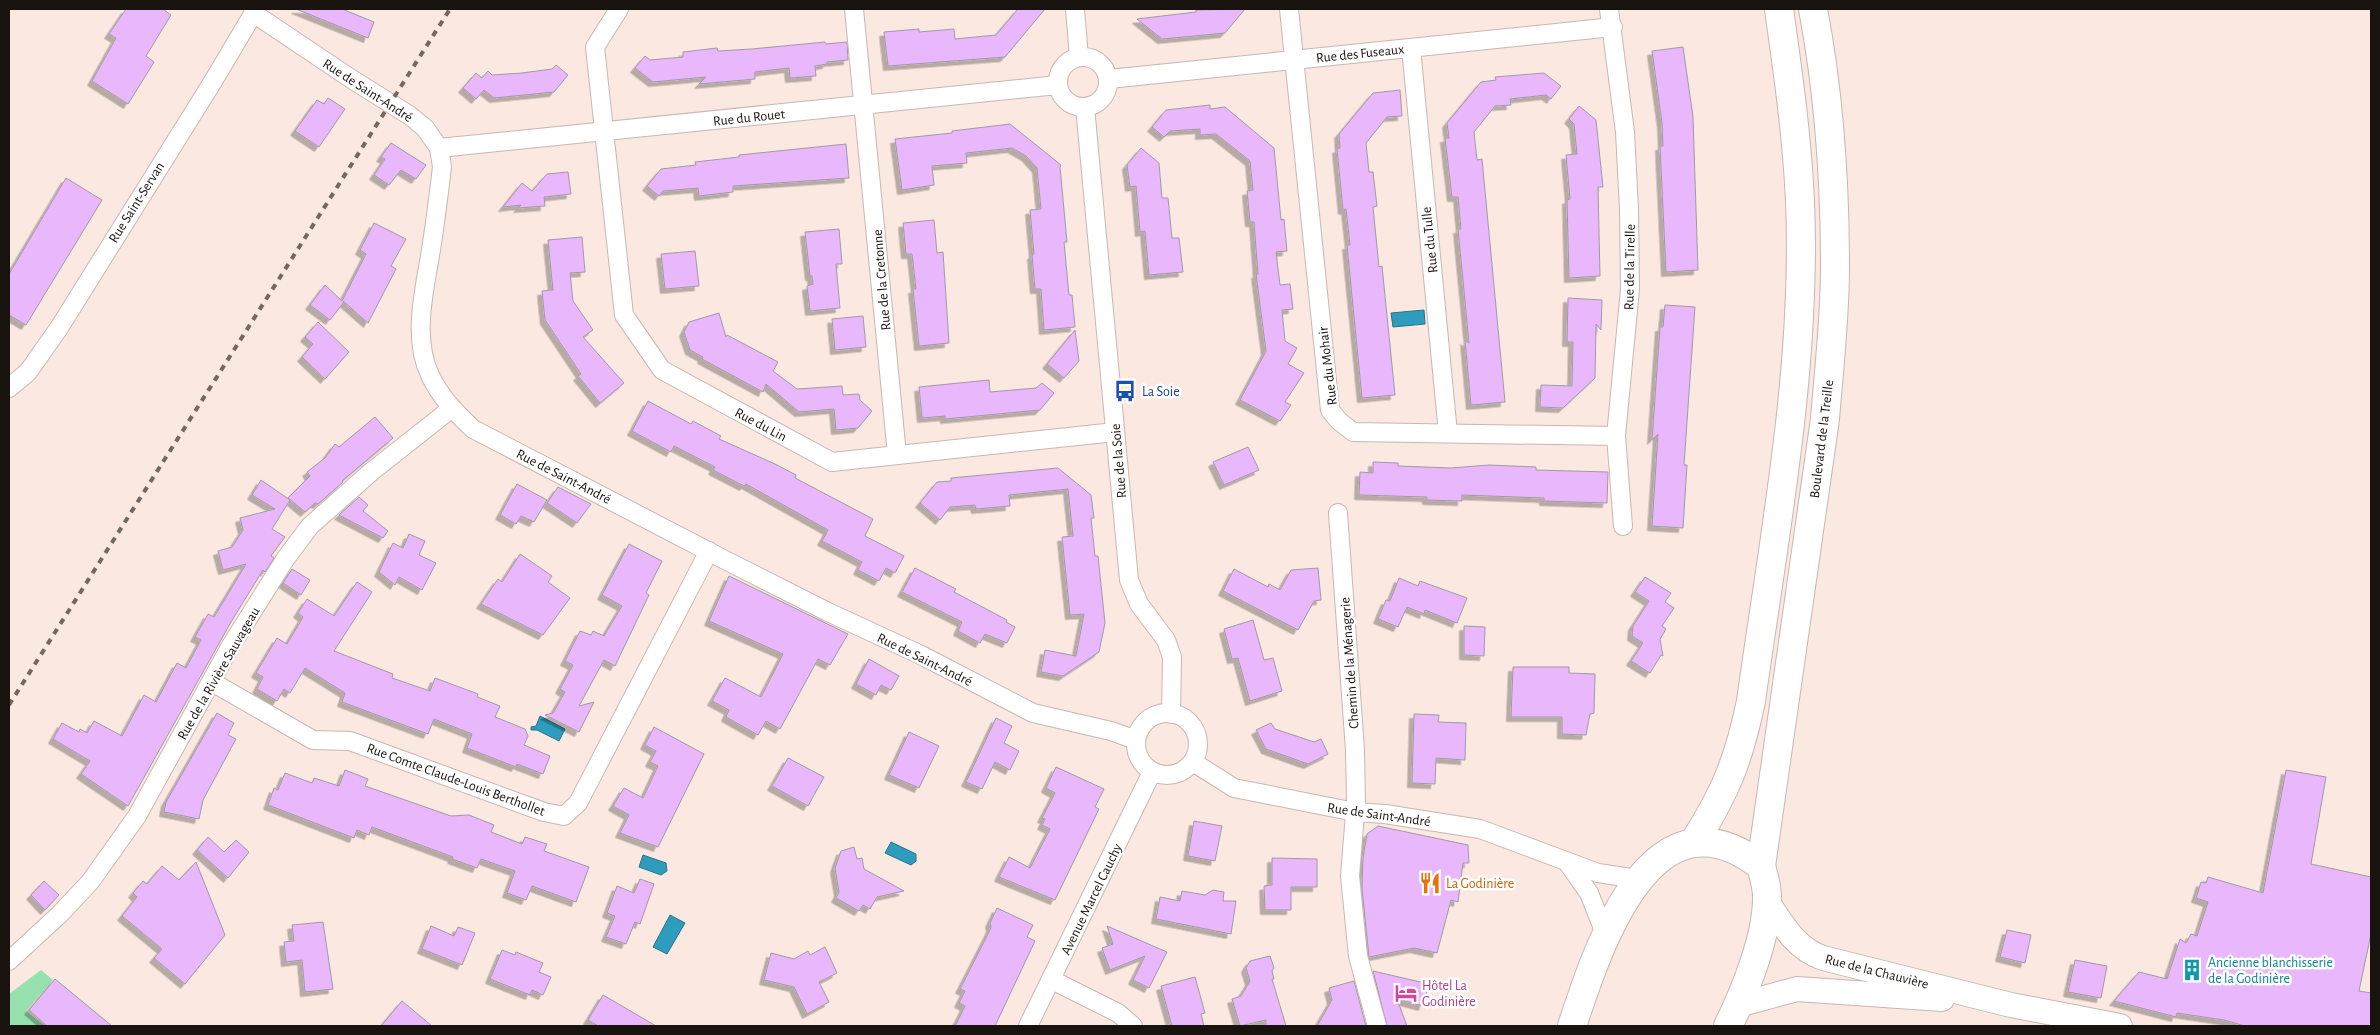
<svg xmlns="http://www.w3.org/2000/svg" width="2380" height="1035" font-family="'Alegreya Sans',sans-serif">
  <defs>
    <filter id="shadow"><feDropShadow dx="-4.5" dy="4.5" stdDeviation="0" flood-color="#0004"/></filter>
  </defs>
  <rect width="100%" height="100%" fill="#fae8e1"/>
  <path fill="#97e1ae" d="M41,970L53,980L26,1011L45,1026H9V994Z"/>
  <g fill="#2e9dbd" stroke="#287489">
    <path d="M1424,310L1425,324L1393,327L1391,313Z"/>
    <path d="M540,716L565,729L559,741L537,730H531V727L536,726Z"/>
    <path d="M891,842L916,854V861L911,865L885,853Z"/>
    <path d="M643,855L666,863L667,871L661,875L639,867Z"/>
    <path d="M670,915L685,923L667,954L653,947Z"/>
  </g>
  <g fill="#e8b7fc" stroke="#a299a6" filter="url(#shadow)">
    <path d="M126,9H163L171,15L146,56L154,62L128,104L92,81L116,38L109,34Z"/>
    <path d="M296,9H342L374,22L368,38Z"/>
    <path d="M1018,9H1045L1005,57L888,66L884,32L919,29V32L954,29L955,39L996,35Z"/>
    <path d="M1245,9L1225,33L1173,38L1162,39L1137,19L1196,12V10Z"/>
    <path d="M825,42L826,44L847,42L848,60L827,62V64L815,66L816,76L790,78L789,68L755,72V79L699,84L706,77L653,82L635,68L645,56L650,60L683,57V52L717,48L718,51L752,49Z"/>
    <path d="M1683,47L1693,117L1698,270L1666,272L1660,146H1663L1662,123L1652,51Z"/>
    <path d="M556,65L568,75L554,92L494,98L484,90L476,99L463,88L476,73L482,78L488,71L492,75L522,73L552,69Z"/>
    <path d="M1544,73L1561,86L1551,99L1546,95L1510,99L1511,105L1495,106L1474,132L1477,160L1482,159L1505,402L1471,405L1465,340L1469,343L1458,229H1461L1458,197H1452L1445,138H1449L1447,123L1481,82L1496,80L1495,77Z"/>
    <path d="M1400,90L1402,116L1387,117L1366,143L1369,172H1373L1377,206L1373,207L1379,267L1382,266L1395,395L1362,398L1347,245H1350L1346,209L1343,210L1337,149L1340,148L1339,134L1373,93Z"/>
    <path d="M328,98L345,109L319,147L295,131L317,100L324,104Z"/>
    <path d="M1210,105V109L1225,107L1274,148L1281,220L1284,219L1287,251L1276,252L1280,285L1290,284L1293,309L1282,310L1285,341L1297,348L1288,364L1304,373L1285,402L1291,405L1280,421L1240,400L1266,351L1256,274H1258L1254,222H1250L1247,191L1253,190L1250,161L1216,134L1200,135V129L1170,131L1164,137L1152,127L1166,110Z"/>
    <path d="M1579,106L1596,120L1603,187H1598L1600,276L1569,278L1567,200L1570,199L1566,155L1577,154L1574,124L1569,119Z"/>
    <path d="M1010,124L1061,165L1060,167L1067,242H1064L1069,295H1072L1075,327L1044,330L1041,289H1035L1032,255L1034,254L1030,210L1041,209L1037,168L1026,156L1012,148L966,153L967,163L932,166L934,185L902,190L895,139L952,133V131Z"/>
    <path d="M391,143L426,165L416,179L401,170L389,185L374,175L385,159L381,157Z"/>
    <path d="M846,144L849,178L733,186V192L699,196L698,188L663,191L659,196L647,186L661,169L696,165L695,162L739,157V155Z"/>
    <path d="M1141,148L1159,163L1162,198H1168L1172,238H1179L1183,272L1149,275L1145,231L1140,232L1136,186L1130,187L1127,165Z"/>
    <path d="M568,172L571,194L544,197L545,206L518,208L521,205L503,207L522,183L532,191L547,174Z"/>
    <path d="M66,178L102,200L26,325L9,315V274Z"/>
    <path d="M934,220L937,253L943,252L949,343L919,346L913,289H916L912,254H906L903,223Z"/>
    <path d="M374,223L406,239L391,266L396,269L368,323L343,301L344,302L330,320L310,305L325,285L342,301L366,254L360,250Z"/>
    <path d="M839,229L842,264H836L840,308L810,311L807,286L813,284L812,276H810L805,232Z"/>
    <path d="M582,237L585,272L570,273L573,301L593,330L583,337L624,383L600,403L578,376L581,374L545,320L542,291L553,290L548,240Z"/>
    <path d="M695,251L699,286L665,289L661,254Z"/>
    <path d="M1568,298L1602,300L1601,330L1596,324L1595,378L1563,408L1540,407L1541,385L1572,386L1573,342H1567Z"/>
    <path d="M1665,305L1695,307L1684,465H1687L1683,528L1652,526L1658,434L1652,440L1660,327H1663Z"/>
    <path d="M719,313L726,337L727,335L778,362L773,371L797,389L842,386L843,395L859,394L860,400L872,411L858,428L836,430L834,409L799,412L766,384L763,392L702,359L703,357L690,350L684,332L689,322Z"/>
    <path d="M863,316L866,347L835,350L832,319Z"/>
    <path d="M318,322L349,352L325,379L302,357L313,344L305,337Z"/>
    <path d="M1075,330L1079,361L1064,378L1047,364Z"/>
    <path d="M989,380L990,392L1036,388L1042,383L1054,393L1040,410L945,419V416L922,418L919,387Z"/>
    <path d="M648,401L691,424L693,421L721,436L719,439L775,464L796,475L795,478L873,519L865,536L904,556L895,573L886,568L879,581L858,570L862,562L822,541L828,530L746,484L744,486L713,470L715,467L674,446L671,452L632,431Z"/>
    <path d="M375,417L393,438L342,481L343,482L318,504L315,503L305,512L288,498L310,476L307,472L325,458L335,444L339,447Z"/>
    <path d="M1248,447L1259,470L1224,485L1213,462Z"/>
    <path d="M1373,462L1398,463V466L1451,468L1489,465L1536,467V470L1608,472L1607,503L1544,501V498L1462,495V501L1427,500V497L1359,495L1360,472L1373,473Z"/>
    <path d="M1058,468L1091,495L1094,518H1091L1095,556H1098L1105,623L1099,652L1063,676L1041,672L1045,650L1076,656L1084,614L1070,615L1062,537L1073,536L1068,489L1009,495L1010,506L976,509L975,505L950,507L940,520L920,503L937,482L951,481V478Z"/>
    <path d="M261,480L290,500L272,529L285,537L271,556L274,558L265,572L263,570L231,622L128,806L81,774L90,761L53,739L62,723L79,732L80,729L87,733L94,721L122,736L144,695L156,702L177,663L186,668L201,640L195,637L208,614L214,617L246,564L223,570L218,551L232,547L243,530L240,518L275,509L252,495Z"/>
    <path d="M517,484L547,500L534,522L521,516L516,524L500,515Z"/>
    <path d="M558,487L591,504L577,523L547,503Z"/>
    <path d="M359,497L368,505L363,511L388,531L383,538L339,515Z"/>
    <path d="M409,534L425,541L419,555L436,563L422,590L399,577L395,585L379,572L393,543L403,548Z"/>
    <path d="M629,544L662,561L646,593L649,595L615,666L604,660L579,706L594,702L579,732L545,715L553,713L565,692L560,689L573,665L565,661L580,631L591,635L593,631L604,636L622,606L602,595Z"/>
    <path d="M520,554L552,576L548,582L570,598L543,635L481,604L498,579L502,582Z"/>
    <path d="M915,568L956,589L954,592L1007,620L1006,622L1015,627L1007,643L985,634L980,643L958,631L962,622L902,592Z"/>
    <path d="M1318,568L1321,600L1314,601L1298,630L1223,591L1234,569L1268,587L1269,584L1280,590L1291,570Z"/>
    <path d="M292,569L310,580L301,595L283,583Z"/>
    <path d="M729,576L848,634L830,665L818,659L780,729L766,721L758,735L726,717L729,710L712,701L725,678L761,697L783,654L709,621Z"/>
    <path d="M1645,577L1671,593L1665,602L1674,608L1662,626L1666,629L1660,639L1663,656L1661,655L1650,673L1631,661L1643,643L1632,636L1633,626L1649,601L1635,592Z"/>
    <path d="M1399,578L1418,586L1420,581L1467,598L1457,623L1425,610L1424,614L1407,607L1398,627L1378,619L1386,600L1390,601Z"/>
    <path d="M357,582L372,592L334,651L393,674L392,678L430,691L435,678L478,694L477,697L500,706L495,717L525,729L528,736L524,745L550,756L543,774L517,764L516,767L467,748L472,734L434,719L428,734L342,702L345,693L305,668L290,693L284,689L277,701L257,689L263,677L256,673L277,638L287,644L303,617L298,613L307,599L334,616Z"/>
    <path d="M1253,620L1264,660L1273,658L1282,691L1250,701L1238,658L1232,659L1224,629Z"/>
    <path d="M1464,626L1485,627L1484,656L1464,655Z"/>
    <path d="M869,659L899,676L891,690L881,685L876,695L856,684Z"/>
    <path d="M1513,667H1569V673L1595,674L1594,713L1590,714L1586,735L1562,734V717H1511Z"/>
    <path d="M217,713L234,723L228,735L236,739L203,800L199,819L164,812L166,802Z"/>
    <path d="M1414,714L1439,715L1438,722L1466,723L1465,760L1436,758L1435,784L1412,783Z"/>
    <path d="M996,718L1012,726L1004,743L1019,751L1010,770L995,762L982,789L966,782Z"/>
    <path d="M1271,723L1275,729L1314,742L1321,739L1328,754L1308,764L1266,749L1256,730Z"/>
    <path d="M654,727L704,754L658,847L620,833L629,815L613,806L624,788L643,798L658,766L650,762L656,751L645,745Z"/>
    <path d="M909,732L939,746L919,788L889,775Z"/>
    <path d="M788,758L824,777L808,806L772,786Z"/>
    <path d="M1056,767L1104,789L1095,807L1099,809L1055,900L999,877L1009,857L1030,868L1050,829L1042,825L1045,819L1042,818L1055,793L1046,788Z"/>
    <path d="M345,770L368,779L365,786L451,816L469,815L494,825L491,832L522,844L525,837L547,844L544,851L589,867L576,902L532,886L526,900L507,893L515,871L481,859L477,868L452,859L453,857L372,827L369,835L357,830L354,838L268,805L274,788L278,790L285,773L312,783L314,778L339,786Z"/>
    <path d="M2286,770L2326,777L2311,864L2371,877V934L2359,991L2371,993V1026H2245L2224,1020L2177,1013L2176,1017L2114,1001L2139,972L2167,979L2180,939L2186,943L2191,934L2197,936L2208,902L2196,898L2201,882L2206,883L2208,877L2263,893Z"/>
    <path d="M1194,821L1222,826L1215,861L1188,856Z"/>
    <path d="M1378,826L1468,845L1469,863H1463L1458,902L1451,900L1437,953L1414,948L1369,957L1362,889L1363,858L1367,834Z"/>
    <path d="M208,837L224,852L236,840L249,852L228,878L197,850Z"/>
    <path d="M854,847L857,859L862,858L864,869L904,891L877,897L870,909L863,905L859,911L836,898L839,892L835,868L841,851Z"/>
    <path d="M1272,858L1317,859V887H1291V910H1265L1264,886L1272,885Z"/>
    <path d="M196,862L225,935L185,984L154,958L162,949L122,916L137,897L133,893L143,881L147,884L162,866L179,880Z"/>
    <path d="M640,879L654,884L640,924L635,922L626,944L606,937L615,916L607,913L617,886L634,893Z"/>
    <path d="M44,881L59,895L45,910L31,895Z"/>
    <path d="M1213,890L1224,892L1223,901H1236L1231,934L1156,919L1160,897L1180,901L1182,891L1205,895Z"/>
    <path d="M997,908L1033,925L1027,937L1035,941L995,1026H955L965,1006L959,1003L965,991L960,989L989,932L991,927L990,923Z"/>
    <path d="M323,922L333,989L305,992L302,960L286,962L284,942L294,941L292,925Z"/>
    <path d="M431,926L454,936L458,927L475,933L462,965L422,949Z"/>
    <path d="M1107,926L1167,952L1149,988L1133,980L1145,956L1110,970L1102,948L1113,944Z"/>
    <path d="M2007,930L2031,935L2025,963L2000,957Z"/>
    <path d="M825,947L837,973L819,982L829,1002L807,1014L794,987L764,980L771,953L794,959L808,951L810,955Z"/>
    <path d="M502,950L515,955L516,952L543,963L539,972L551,977L543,995L532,990L530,995L490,979Z"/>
    <path d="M1270,956L1274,968L1272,971L1274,979H1272L1286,1026H1266V1020L1240,1026L1232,999L1241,996L1250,981L1246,968L1250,961Z"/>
    <path d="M2075,960L2107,966L2101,998L2068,992Z"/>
    <path d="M1373,971L1429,984L1423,1006L1397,999L1407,1026H1387Z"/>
    <path d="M1195,977L1205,1013L1201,1014L1204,1026H1172L1161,986Z"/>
    <path d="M55,979L112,1026H47L29,1010Z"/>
    <path d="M1354,981L1366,1026H1317L1332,1000L1329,988Z"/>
    <path d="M603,995L622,1006L656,1026H598L588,1020Z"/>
    <path d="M402,1001L432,1026H381Z"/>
  </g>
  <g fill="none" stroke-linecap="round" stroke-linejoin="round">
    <g stroke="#c8b7b0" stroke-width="20">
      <g id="street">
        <path d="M619,9L595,47L624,315L662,370L832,462L1115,432"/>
        <path d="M854,9L897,455"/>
        <path d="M1075,9L1079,57"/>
        <path d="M1289,9L1330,410L1339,421L1353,432L1616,436"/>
        <path d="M1609,9L1625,132L1629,209L1630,289L1616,436L1623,526"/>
        <path d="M253,13L353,80L409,115L425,128L439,148L442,167C439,192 436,218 432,243C426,285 411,335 430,375C440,397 456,413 473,429L727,561L828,612L921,655L1033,713L1111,731L1136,740"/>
        <path d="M1411,48L1447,423L1446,433"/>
        <circle cx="1083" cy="82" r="25"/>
        <path d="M1109,79L1613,27"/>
        <path d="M1085,107L1129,580L1139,604L1166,640L1172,657L1171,714"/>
        <path d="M439,148L1058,85"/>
        <path d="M9,388L28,372L59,328L212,83L256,9"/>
        <path d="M1338,513L1355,750L1356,801L1350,876L1358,956L1377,1026"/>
        <path d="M212,682L313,740L350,741L544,812L564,816L578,803L709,551"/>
        <circle cx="1167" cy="744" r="31"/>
        <path d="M1193,762L1234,788L1355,812L1385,814L1480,829L1598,873L1638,879"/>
        <path d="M1567,862L1589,893L1606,936"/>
        <path d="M9,961L60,914L90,882L137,816L230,647L286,558L310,526L371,472L452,408"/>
        <path d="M1052,980L1118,1013L1133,1026"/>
        <path d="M1028,1026L1152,772"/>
      </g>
    </g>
    <g stroke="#c8b7b0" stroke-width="26">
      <g id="secondary">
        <path d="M1767,901C1782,924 1796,949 1823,958L2011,1005L2120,1026"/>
        <path d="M1738,1005L1797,989L1942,999"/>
      </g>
    </g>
    <g stroke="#c8b7b0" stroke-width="30">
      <g id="primary">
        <path d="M1694,842C1726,792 1739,759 1751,701C1774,536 1807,367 1800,201C1797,136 1788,73 1779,9"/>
        <path d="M1761,866L1825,419C1829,369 1835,318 1835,267C1835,181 1829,93 1813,9"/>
        <path d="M1572,1026C1598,947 1652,781 1761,866C1764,877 1768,889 1767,901C1766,939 1745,992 1728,1026"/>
      </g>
    </g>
    <use href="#street" stroke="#fff" stroke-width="18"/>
    <use href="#secondary" stroke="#fff" stroke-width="24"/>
    <use href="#primary" stroke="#fff" stroke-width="28"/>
    <path stroke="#726763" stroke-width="4" stroke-dasharray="6 6" stroke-linecap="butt" d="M9,705L450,9"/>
  </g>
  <defs>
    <g id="bus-bare" transform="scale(1.725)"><path d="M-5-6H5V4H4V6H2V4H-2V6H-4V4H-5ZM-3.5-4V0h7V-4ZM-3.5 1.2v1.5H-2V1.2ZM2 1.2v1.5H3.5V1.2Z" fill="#1a4fb4" stroke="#fff" stroke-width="2.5" paint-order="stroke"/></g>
    <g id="restaurant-bare" transform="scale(1.725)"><path d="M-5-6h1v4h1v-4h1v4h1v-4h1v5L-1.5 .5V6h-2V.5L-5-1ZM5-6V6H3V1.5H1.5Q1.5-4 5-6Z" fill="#e8710a" stroke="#fff" stroke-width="2.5" paint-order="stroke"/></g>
    <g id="building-bare" transform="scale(1.725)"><path d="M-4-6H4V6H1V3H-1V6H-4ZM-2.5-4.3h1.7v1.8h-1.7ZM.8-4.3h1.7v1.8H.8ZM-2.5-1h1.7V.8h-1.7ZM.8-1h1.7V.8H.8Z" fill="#0f9aa8" stroke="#fff" stroke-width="2.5" paint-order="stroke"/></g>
    <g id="hotel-bare" transform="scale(1.725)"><path d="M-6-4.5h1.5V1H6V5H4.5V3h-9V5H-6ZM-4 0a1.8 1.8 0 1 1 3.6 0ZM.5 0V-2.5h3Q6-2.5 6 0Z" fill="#d1479c" stroke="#fff" stroke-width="2.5" paint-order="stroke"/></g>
  </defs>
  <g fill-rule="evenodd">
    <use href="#bus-bare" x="1125" y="391"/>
    <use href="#restaurant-bare" x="1430" y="883"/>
    <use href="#building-bare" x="2192" y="970"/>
    <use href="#hotel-bare" x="1406" y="993"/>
  </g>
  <g text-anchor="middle" stroke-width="5" stroke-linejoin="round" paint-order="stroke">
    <g font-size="14" fill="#191310" stroke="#fff">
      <text transform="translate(1360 53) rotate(-6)" y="5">Rue des Fuseaux</text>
      <text transform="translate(368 90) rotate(33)" y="5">Rue de Saint-André</text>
      <text transform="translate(749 117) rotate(-6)" y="5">Rue du Rouet</text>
      <text transform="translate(136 202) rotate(-58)" y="5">Rue Saint-Servan</text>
      <text transform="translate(1429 240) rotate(-96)" y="5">Rue du Tulle</text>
      <text transform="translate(1629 267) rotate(-89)" y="5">Rue de la Tirelle</text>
      <text transform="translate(881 280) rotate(-95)" y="5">Rue de la Cretonne</text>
      <text transform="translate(1327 366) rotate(-97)" y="5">Rue du Mohair</text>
      <text transform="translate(761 424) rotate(28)" y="5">Rue du Lin</text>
      <text transform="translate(1821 439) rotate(-83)" y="5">Boulevard de la Treille</text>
      <text transform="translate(1118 461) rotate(-95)" y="5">Rue de la Soie</text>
      <text transform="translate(564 476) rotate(27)" y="5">Rue de Saint-André</text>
      <text transform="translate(925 659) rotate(26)" y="5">Rue de Saint-André</text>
      <text transform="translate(1349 663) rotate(-94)" y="5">Chemin de la Ménagerie</text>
      <text transform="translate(218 673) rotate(-60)" y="5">Rue de la Rivière Sauvageau</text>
      <text transform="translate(456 779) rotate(20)" y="5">Rue Comte Claude-Louis Berthollet</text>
      <text transform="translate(1379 814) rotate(8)" y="5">Rue de Saint-André</text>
      <text transform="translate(1091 899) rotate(-64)" y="5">Avenue Marcel Cauchy</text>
      <text transform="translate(1877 971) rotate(14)" y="5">Rue de la Chauvière</text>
    </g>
    <g font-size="14" fill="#164399" stroke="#fff" text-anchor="start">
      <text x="1142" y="396">La Soie</text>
    </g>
    <g font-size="14" fill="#c56008" stroke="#fff" text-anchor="start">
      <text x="1446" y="888">La Godinière</text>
    </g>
    <g font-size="14" fill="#0d838f" stroke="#fff" text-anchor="start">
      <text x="2208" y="967">Ancienne blanchisserie<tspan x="2208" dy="16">de la Godinière</tspan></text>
    </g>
    <g font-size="14" fill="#b23c85" stroke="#fff" text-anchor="start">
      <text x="1422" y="990">Hôtel La<tspan x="1422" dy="16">Godinière</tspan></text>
    </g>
  </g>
  <rect width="2380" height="1035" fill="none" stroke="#191310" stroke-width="20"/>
</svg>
